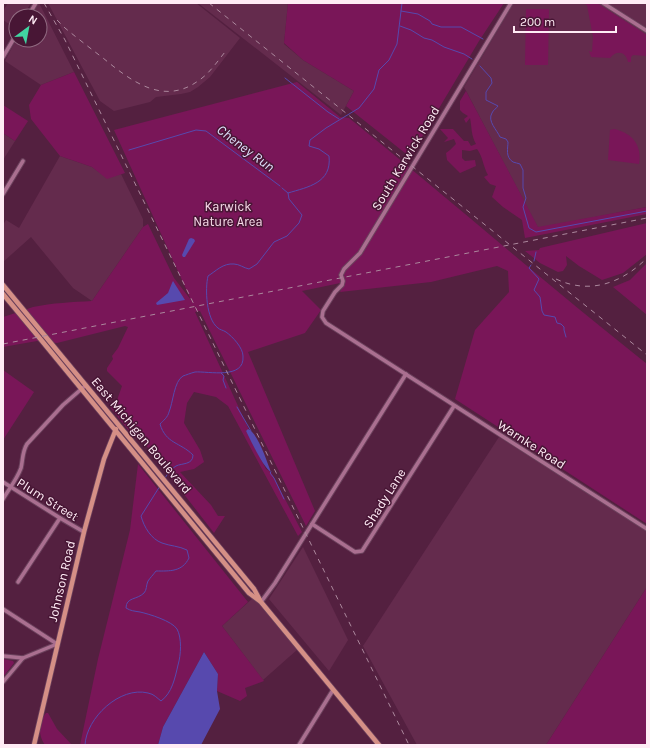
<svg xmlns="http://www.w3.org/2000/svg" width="650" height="748" font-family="Karla,sans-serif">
  <rect width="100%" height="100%" fill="#542040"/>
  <g fill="#642b4d">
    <path d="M8,3H31L23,16H16L15,28L3,20V11Z"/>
    <path d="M39,3L74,72L41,85L5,61L16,40H40V16H31Z"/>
    <path d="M48,3H196L240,38L210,77L198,87L190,92L181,94L156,97L150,102L114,111L100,101Z"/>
    <path d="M198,3H288L284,44L303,60L354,91L341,115Z"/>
    <path d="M514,3H647V207L538,228L464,87Z"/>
    <path d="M3,133L15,141L3,160Z"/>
    <path d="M60,156L92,167L107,178L121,174L143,219V227L92,301L73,288L31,237L3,262V225L6,220L19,228Z"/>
    <path d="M499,437L647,531V587L546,745H417L363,646Z"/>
    <path d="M303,547L348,640L329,671L269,599Z"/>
    <path d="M253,598L259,602L298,649L263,680L222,626Z"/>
  </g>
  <g fill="#791658">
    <path d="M288,3H504L479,41L410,157L346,106L354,91L303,60L284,43Z"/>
    <path d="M583,3H597L647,35V56L633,55L631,57V62H628C626,51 616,50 610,58L591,57L589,51L592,52L593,37L587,5Z"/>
    <path d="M526,9H549L548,65H525Z"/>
    <path d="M74,72L125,173L107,179L92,167L60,156L31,119L29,105L41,85Z"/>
    <path d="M297,82L340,117L349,118C449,199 546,284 647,364V524L455,399L475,330L509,292L508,271L497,266L431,282L340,292L345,282L302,291L321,310L305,333L248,352L315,511L306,526L200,311L195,312L249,430L246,431L248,435L266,469L271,472L302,532L298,536L228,406L216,397L194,392L187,403L184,423L200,450L204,462L194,469L180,472L211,505L218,516H225L214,533L142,440L144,439L139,433L133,436L110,407L116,403L122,386L107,371V368L113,359L112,356L118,348L128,327L125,326L57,343L37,341L3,347V317C14,314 23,310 33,307C52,303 73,302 92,301L143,227L148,224L174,278L191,300L114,130Z"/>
    <path d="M466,91L538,227L647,207V214L525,238L522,220L503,207L492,197L496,186L490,184L484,177L488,175C483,166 483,157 477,149L470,151L462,150V158L465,161L475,160L476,166L460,173L447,160L446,153L450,150L456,144L454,139L444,142L448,138L440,129H453L464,141H468L471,146L476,144C471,135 472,128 470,118L466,123L464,119L468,116L463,113L460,110V101Z"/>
    <path d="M3,105L28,121L15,141L3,133Z"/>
    <path d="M614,129C633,133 642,146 639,164L608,160L610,130Z"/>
    <path d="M647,223V254L623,273L602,280L579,266L566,256L567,265L563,271L558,272L540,263L525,251L539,250L540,248Z"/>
    <path d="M647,263V315L613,287L630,280Z"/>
    <path d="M3,370L34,392L3,440Z"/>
    <path d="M138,464L248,602L222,626L264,681L245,688L247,696L240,701L217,691L218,674L204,652L163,727L158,745H80L98,659L130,530Z"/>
    <path d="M647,587V745H546Z"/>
    <path d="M3,659L13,661L14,663L3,677Z"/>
    <path d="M46,713H48L57,729L72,745H45C38,735 38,723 46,713Z"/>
  </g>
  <g fill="#5749ae">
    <path d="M191,238L194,239L195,241L185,257H183L182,255L189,239Z"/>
    <path d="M173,281L185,300L157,305L156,303L168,293L172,283Z"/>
    <path d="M248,429C258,433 267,462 271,472C264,469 250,439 246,431Z"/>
    <path d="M204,652L218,674L217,691L220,709L201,745H158L163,727Z"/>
  </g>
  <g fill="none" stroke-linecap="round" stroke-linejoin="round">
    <g stroke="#5749ae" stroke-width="1">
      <path d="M401,11L418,14L430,21L432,24L441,27H461L483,39"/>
      <path d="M400,26L411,30L424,38L432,40L444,47L464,54L472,59"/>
      <path d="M480,66L491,78L492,83L486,92V100L498,106C497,108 493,110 492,113C487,121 497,130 500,137L506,139L508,142C508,148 505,157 513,162C515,163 518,163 520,164L523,170V188L526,198L523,207L529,228L536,232L647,211"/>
      <path d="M285,78L328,112L339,119"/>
      <path d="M129,150L196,130L206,131L280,186"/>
      <path d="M282,188L288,193"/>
      <path d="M534,261L536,252"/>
      <path d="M531,265L529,268L539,279L534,290L540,297L542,311L544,315L555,317L557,323L561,324L564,327V330L566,337"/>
      <path d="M221,373L224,376L223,380L226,388"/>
      <path d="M237,407L251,431"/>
      <path d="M271,472L270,473L274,478L284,499"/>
      <path d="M165,478C168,473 171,469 176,466C182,463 193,465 193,455C180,442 166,444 160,424C163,421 168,417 169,412C173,403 174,381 183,376C186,375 191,373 195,372C208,371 245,380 243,356C243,348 233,337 226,332C223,330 220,330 218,328C206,319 205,289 208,276C216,271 223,263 234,264C239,264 244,268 249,269L257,264L274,242L287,236L299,223L302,215L289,199L288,193C308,187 332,183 329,156L319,149L309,146L310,140L326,128L359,108L374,89L379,70L389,60L397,44L402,3"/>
      <path d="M85,745C86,718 120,686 148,693C154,694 157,698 161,701C172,693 175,678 178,665C181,655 182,638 177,629C172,621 149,614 140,612C134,611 131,611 126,608C126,597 137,600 144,593C147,590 146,585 148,581C150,578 153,575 156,571C170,571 182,572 189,558L187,550C179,546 170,546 162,543C151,539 144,527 141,516L160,486"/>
    </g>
    <g stroke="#6b415c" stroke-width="5.5">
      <g id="minor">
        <path d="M511,3L360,253L344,269L341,275L343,281L342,285L335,292L323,311L322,317L326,323L647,529"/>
        <path d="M603,3L647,31"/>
        <path d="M28,16L36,3"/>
        <path d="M3,57L16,35"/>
        <path d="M3,194L23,161"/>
        <path d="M3,482L60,518L84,532"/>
        <path d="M3,499C9,489 17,479 21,468C23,460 22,452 27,444L63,405L86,385"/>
        <path d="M312,524L355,552L362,551L454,406"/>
        <path d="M18,582L60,518"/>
        <path d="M261,602L275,583L406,374"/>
        <path d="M3,609L57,644"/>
        <path d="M3,656L23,658"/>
        <path d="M3,682L23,658L57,644"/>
        <path d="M299,745L333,690"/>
      </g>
    </g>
    <g stroke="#6b415c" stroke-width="6">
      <g id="major">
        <path d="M3,285L254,589L260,600"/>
        <path d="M3,294L42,341L249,593L261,602L379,745"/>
        <path d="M34,745L84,532L104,459L116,429"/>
      </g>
    </g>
    <use href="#minor" stroke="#aa6f90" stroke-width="3.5"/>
    <use href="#major" stroke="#d58f86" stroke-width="4.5"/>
    <g stroke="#ac889d" stroke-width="1" stroke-dasharray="5 5" stroke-linecap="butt">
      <path d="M44,3L65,40L409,745"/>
      <path d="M209,3L647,355"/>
      <path d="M57,20L65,28C77,38 90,48 103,58C131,81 163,106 198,81C209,74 217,62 225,52"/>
      <path d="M556,279C590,295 622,283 647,258"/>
      <path d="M3,344L647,218"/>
    </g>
  </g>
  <g text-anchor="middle" stroke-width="3" stroke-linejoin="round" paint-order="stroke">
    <g font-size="13" fill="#ffebf5" stroke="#481635">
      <text transform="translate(405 158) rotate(-59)" y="5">South Karwick Road</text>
      <text transform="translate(142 435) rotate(50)" y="5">East Michigan Boulevard</text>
      <text transform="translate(532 444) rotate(33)" y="5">Warnke Road</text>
      <text transform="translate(384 498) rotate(-58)" y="5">Shady Lane</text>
      <text transform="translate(48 499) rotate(32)" y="5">Plum Street</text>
      <text transform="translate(61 581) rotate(-77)" y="5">Johnson Road</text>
    </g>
    <g font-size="13" fill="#f7dae9" stroke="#481635">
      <text x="228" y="211">Karwick<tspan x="228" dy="15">Nature Area</tspan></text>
    </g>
    <g font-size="14" font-style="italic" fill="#e0e0fc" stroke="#481635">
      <text transform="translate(246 148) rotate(37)" y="5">Cheney Run</text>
    </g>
  </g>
  <rect width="650" height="748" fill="none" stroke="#ffebf5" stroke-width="8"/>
  <g transform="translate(28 28) rotate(32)"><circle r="19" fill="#481635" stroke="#916b82"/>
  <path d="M0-3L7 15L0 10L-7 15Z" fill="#41d4a1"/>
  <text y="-6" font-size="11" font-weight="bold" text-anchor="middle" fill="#ffebf5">N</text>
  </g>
  <path d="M514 26v6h102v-6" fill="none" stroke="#ffebf5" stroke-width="2"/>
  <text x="520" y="26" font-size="12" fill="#ffebf5" stroke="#481635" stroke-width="3" paint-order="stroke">200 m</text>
</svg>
